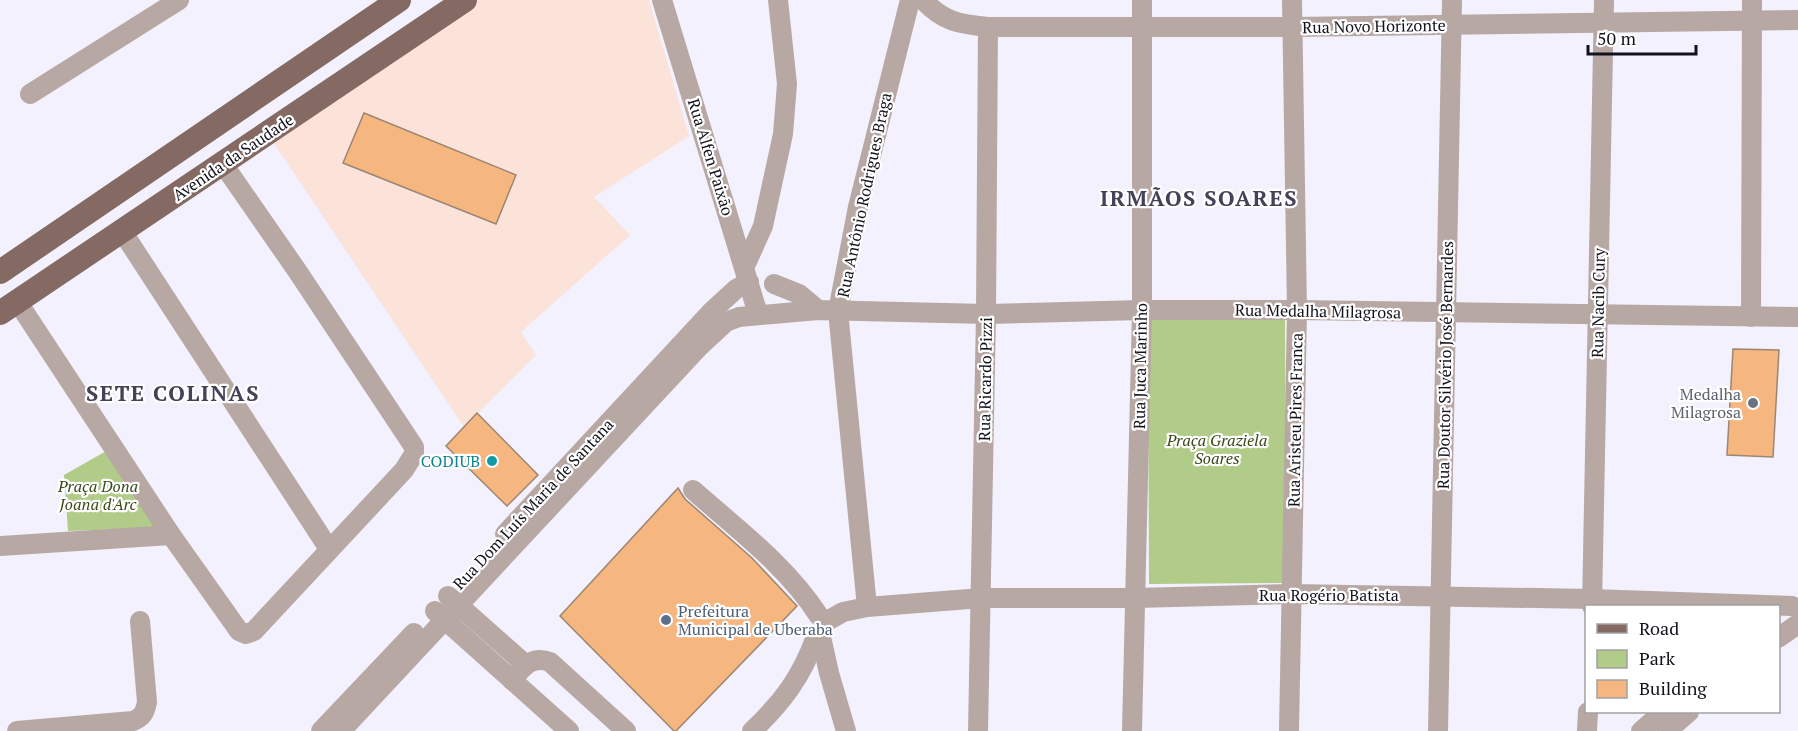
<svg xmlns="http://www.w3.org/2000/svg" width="1798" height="731" font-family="'PT Serif',serif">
  <rect width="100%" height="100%" fill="#f2f1fd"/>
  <path fill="#fbe3da" d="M479,0H649L689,136L594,197L630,235L521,332L536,355L464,427L271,139Z"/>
  <g fill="#b1cb88">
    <path d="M1285,314L1286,583L1149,584L1148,315Z"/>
    <path d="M108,450L159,528L68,531L64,475Z"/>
  </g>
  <g fill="#f5b680" stroke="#9d8571" stroke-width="1.5">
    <path d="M364,113L516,175L496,224L343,163Z"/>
    <path d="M1733,349L1779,350L1773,457L1727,455Z"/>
    <path d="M477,413L538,475L507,506L446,446Z"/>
    <path d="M678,488L685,499L752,558L797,606L676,731H674L560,616Z"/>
  </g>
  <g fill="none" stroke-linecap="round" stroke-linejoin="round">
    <g stroke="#b7a8a4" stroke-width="20">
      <path d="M662,0L758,314"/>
      <path d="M923,0C944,22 959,24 988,27H1293L1798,20"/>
      <path d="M30,94L179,0"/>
      <path d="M122,231L329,549"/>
      <path d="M745,266L763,226L783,134L787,84L778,0"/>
      <path d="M774,284L799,294L818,310"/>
      <path d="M17,301L171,535L239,631L246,634L254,631L404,470L414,454V447L298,272L223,164"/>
      <path d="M1751,317L1752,0"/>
      <path d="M693,490C737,529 787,566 819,616"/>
      <path d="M505,534L712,311L736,289L749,282"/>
      <path d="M0,546L171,535"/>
      <path d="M448,596L526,665"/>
      <path d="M1592,606L1604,0"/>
      <path d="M867,607L838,311L858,207L910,0"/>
      <path d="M435,611L569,731"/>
      <path d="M829,620L843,612L867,607L982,598H1135L1292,594L1592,599L1792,606"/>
      <path d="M821,637L829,673L846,731"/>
      <path d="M1778,638L1798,624"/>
      <path d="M512,680C523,667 532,655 550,662L626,731"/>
      <path d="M17,731L133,721C143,717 145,712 147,702L140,621"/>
      <path d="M321,731L414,633"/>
      <path d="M341,731L699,347L726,322L739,317L818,310L986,314L1142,310H1297L1798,317"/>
      <path d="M752,731C782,703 803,675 816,636"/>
      <path d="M978,731L986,314L988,27"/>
      <path d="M1132,731L1142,310V0"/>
      <path d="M1289,731L1297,310L1292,0"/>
      <path d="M1438,731L1452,0"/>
      <path d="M1587,731L1588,712"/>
      <path d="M1641,731L1663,712"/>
      <path d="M1667,731L1689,712"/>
    </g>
    <g stroke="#846a63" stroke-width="24">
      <path d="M0,272L399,0"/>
      <path d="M0,313L465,0"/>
    </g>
  </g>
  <circle fill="#6b7280" stroke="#fff" stroke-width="2" cx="1753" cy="403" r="6"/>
  <circle fill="#0f9aa8" stroke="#fff" stroke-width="2" cx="492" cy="461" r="6"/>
  <circle fill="#5c6f8a" stroke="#fff" stroke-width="2" cx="666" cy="620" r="6"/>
  <g text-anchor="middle" stroke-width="4.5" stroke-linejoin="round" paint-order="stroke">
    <g font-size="16" fill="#13121c" stroke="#fff">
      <text transform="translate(1374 26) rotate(-1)" y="6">Rua Novo Horizonte</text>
      <text transform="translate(233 157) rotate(-34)" y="6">Avenida da Saudade</text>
      <text transform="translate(711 157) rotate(73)" y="6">Rua Alfen Paixão</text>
      <text transform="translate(864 195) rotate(-78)" y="6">Rua Antônio Rodrigues Braga</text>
      <text transform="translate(1598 303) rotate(-89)" y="6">Rua Nacib Cury</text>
      <text transform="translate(1318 311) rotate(1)" y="6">Rua Medalha Milagrosa</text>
      <text transform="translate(1445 365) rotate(-89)" y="6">Rua Doutor Silvério José Bernardes</text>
      <text transform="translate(1140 366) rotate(-89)" y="6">Rua Juca Marinho</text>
      <text transform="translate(985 379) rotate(-89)" y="6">Rua Ricardo Pizzi</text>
      <text transform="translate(1295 420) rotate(-89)" y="6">Rua Aristeu Pires Franca</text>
      <text transform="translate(533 504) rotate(-47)" y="6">Rua Dom Luís Maria de Santana</text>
      <text x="1329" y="601">Rua Rogério Batista</text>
    </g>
    <g font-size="16" fill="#5b616d" stroke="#fff" text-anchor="end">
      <text x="1741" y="400">Medalha<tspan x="1741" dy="18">Milagrosa</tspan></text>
    </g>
    <g font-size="16" font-style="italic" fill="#394a17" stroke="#fff">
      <text x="1217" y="446">Praça Graziela<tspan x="1217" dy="18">Soares</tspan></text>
      <text x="98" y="492">Praça Dona<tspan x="98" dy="18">Joana d'Arc</tspan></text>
    </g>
    <g font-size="16" fill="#0d838f" stroke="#fff" text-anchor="end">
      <text x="480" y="467">CODIUB</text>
    </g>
    <g font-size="16" fill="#4e5e75" stroke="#fff" text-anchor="start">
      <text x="678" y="617">Prefeitura<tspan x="678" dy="18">Municipal de Uberaba</tspan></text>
    </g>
    <g font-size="22" font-weight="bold" letter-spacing="1.5" fill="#444159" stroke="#fff">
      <text x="1199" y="206">IRMÃOS SOARES</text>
      <text x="173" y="401">SETE COLINAS</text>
    </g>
  </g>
  <rect x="1585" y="605" width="195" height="108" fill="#ffffff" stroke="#a1a0a4" stroke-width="1.5"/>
  <rect x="1597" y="624" width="30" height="9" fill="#846a63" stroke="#a1a0a4" stroke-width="1.5"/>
  <text x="1639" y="635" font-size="18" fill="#13121c">Road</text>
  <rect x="1597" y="650" width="30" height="18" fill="#b1cb88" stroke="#a1a0a4" stroke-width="1.5"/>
  <text x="1639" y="665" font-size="18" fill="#13121c">Park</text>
  <rect x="1597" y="680" width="30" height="18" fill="#f5b680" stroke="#a1a0a4" stroke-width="1.5"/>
  <text x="1639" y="695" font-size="18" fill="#13121c">Building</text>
  <path d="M1588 45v9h108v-9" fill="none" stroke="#13121c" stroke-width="3"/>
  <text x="1597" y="45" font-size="18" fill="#13121c" stroke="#ffffff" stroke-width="4.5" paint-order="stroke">50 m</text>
</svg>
